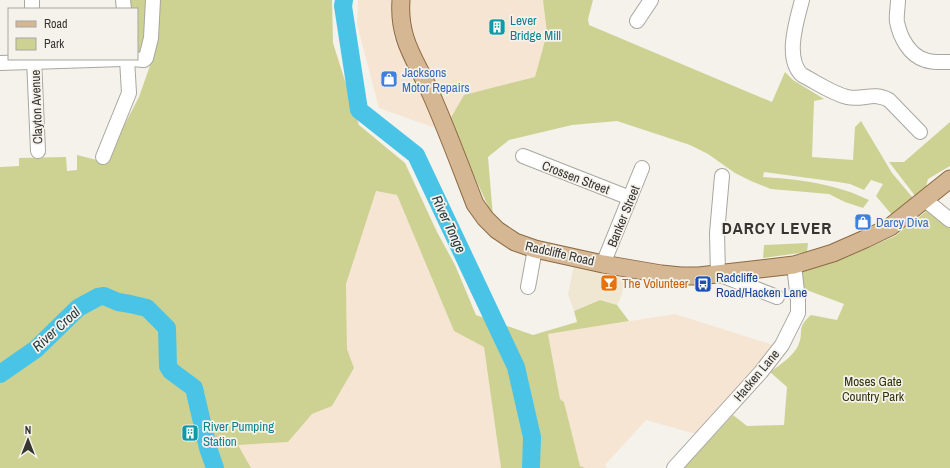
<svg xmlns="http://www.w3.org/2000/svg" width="950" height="468" font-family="'Archivo Narrow',sans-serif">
  <rect width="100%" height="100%" fill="#f4f2eb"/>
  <path fill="#f0e7d2" d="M574,264L626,278L621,297L617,305L600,300L574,311L568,294Z"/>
  <g fill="#f6e5d3">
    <path d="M358,0H391L394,38L438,129L379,108L357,24Z"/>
    <path d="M406,0H543L547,33L535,77L508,84L449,121L410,32Z"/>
    <path d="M375,191L397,195L454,331L484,347L501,468H251L238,445L288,442L312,414L332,406L354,368L347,349L346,284Z"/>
    <path d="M675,314L773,345L750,375L696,434L646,420L605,465L607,468H585L580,467L564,402L560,399L548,334Z"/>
  </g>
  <g fill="#cdd292">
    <path d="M127,0H332L333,43L359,125L405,163L437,232L455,265L476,315L533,335L577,322L574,311L600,300L617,305L629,321L548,334L560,399L564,402L580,466L585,468H501L484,347L454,331L397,195L376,191L346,284L347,349L354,368L332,406L312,414L288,442L238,445L251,468H0V167L19,166V158L66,157L67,171L77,170V155L105,162L139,97L153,57L137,56V9H127Z"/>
    <path d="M543,0H593L588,19L589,25L772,102L785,72L793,80L824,99L814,101L812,157L853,160L855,127L861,121L892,173L913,198L892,215L876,196L883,184L871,180L864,190L850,184L838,182L764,172L763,177C799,179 836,184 869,200L863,208L845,202L829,194L771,189L751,181L735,173L708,154L690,145L617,121L572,125L509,140L488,157L493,217L449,121L464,95L535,77L547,33Z"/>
    <path d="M950,122V166L928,179L925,190L916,197L889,162H904Z"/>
    <path d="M929,209L950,226V468H684L733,415L747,426L784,425L787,387L770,372C780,365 792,357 798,346C805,331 795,329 811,315L837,320L844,304L804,289L802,268L854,254L895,236Z"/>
    <path d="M808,243L807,252L763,258L764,245Z"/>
  </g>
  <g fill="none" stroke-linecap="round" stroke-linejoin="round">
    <g stroke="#49c4e7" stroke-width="18">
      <path d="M344,0L343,6L359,110L416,155L516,367L532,437L531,468"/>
      <path d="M0,374L36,349L78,308L98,297L104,296L118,302L130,304L147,308L167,328L168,366L171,371L194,388L208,448L215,468"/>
    </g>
    <g stroke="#a9a7a0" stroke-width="16">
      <g id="minor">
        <path d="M123,0L124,9"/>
        <path d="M802,0C797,20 784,58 802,75C816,82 831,93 847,97C863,101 873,91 889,100L920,132"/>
        <path d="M898,0C898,7 896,15 897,22C900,37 909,55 925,60C933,63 942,62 950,62"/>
        <path d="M32,1V9"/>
        <path d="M637,21L651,0"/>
        <path d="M34,59L38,151"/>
        <path d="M131,59L144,60L146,58L151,38L153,0"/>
        <path d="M0,63L123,59"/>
        <path d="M523,156L630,198"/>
        <path d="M103,157L129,93L127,59"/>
        <path d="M722,176L717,233L718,274L777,297"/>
        <path d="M924,199L950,220"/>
        <path d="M603,264L642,168"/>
        <path d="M528,287L535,249"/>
        <path d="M674,468L761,372L782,345L798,313V300L794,265"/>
      </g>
    </g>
    <g stroke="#8c6a43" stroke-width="19">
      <path id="major" d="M401,0C398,40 416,60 431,94C447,130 461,168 475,204L485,218L497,230L515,242L535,249L603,264L661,274L681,276H699L794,265L833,253L865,239L890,227L950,179"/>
    </g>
    <use href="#minor" stroke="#fff" stroke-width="14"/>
    <use href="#major" stroke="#d6b794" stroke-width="17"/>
  </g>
  <defs>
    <g id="building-square" transform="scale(0.9)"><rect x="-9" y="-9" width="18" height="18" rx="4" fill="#0f9aa8" stroke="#f4f2eb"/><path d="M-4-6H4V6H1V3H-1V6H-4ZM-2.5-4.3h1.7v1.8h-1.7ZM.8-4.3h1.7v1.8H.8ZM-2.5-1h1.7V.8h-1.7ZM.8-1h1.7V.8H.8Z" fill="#fff"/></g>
    <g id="shop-square" transform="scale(0.9)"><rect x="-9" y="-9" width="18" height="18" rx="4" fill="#3f7fe0" stroke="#f4f2eb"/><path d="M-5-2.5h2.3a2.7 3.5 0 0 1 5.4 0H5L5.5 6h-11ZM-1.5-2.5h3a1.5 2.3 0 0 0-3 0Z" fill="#fff"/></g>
    <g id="bar-square" transform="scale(0.9)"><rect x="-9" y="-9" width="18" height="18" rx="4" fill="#e8710a" stroke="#f4f2eb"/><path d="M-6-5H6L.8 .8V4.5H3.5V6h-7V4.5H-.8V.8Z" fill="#fff"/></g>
    <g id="bus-square" transform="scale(0.9)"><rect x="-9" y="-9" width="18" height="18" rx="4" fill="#1a4fb4" stroke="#f4f2eb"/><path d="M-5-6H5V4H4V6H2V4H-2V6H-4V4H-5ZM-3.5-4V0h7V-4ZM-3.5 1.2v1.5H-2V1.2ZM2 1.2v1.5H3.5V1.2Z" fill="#fff"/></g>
  </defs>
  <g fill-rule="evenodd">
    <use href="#building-square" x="497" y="27"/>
    <use href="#shop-square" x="389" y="79"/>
    <use href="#shop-square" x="863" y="222"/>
    <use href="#bar-square" x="609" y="283"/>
    <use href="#bus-square" x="703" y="284"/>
    <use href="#building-square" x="190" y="433"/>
  </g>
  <g text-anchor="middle" stroke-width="3.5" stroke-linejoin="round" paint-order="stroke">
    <g font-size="13" fill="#0d838f" stroke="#f4f2eb" text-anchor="start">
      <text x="510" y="25">Lever<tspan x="510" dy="15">Bridge Mill</tspan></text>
      <text x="203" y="431">River Pumping<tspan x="203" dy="15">Station</tspan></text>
    </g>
    <g font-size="13" fill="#366cbe" stroke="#f4f2eb" text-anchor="start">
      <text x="402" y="77">Jacksons<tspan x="402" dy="15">Motor Repairs</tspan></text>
      <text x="876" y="227">Darcy Diva</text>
    </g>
    <g font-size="13" fill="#363532" stroke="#f4f2eb">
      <text transform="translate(36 107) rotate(-92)" y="5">Clayton Avenue</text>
      <text transform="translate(576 177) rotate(21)" y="5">Crossen Street</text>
      <text transform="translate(623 216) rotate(-68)" y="5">Banker Street</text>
      <text transform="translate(560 253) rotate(13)" y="5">Radcliffe Road</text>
      <text transform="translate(756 375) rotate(-50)" y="5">Hacken Lane</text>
    </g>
    <g font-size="13" fill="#164399" stroke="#f4f2eb" text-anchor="start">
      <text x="716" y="282">Radcliffe<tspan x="716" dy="15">Road/Hacken Lane</tspan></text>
    </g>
    <g font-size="13" fill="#c56008" stroke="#f4f2eb" text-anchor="start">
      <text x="622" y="288">The Volunteer</text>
    </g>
    <g font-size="13" fill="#33340c" stroke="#f4f2eb">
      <text x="873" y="386">Moses Gate<tspan x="873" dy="15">Country Park</tspan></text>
    </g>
    <g font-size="14" font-style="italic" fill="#1e333a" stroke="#f4f2eb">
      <text transform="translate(449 224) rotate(65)" y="5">River Tonge</text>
      <text transform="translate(56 329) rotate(-42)" y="5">River Croal</text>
    </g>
    <g font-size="17" font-weight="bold" letter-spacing="1" fill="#363532" stroke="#f4f2eb">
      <text x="777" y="234">DARCY LEVER</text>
    </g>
  </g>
  <rect x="8" y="8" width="130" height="52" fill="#f4f2eb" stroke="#a8a6a1"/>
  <rect x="16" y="21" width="20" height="6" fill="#d6b794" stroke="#a8a6a1"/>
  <text x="44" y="28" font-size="12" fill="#363532">Road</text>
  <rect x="16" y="38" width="20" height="12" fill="#cdd292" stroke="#a8a6a1"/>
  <text x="44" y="48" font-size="12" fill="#363532">Park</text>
  <g transform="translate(28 440)" stroke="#f4f2eb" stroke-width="3" paint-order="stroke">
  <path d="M0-3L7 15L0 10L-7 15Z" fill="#363532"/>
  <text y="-6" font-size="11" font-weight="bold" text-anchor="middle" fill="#363532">N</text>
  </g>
</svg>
